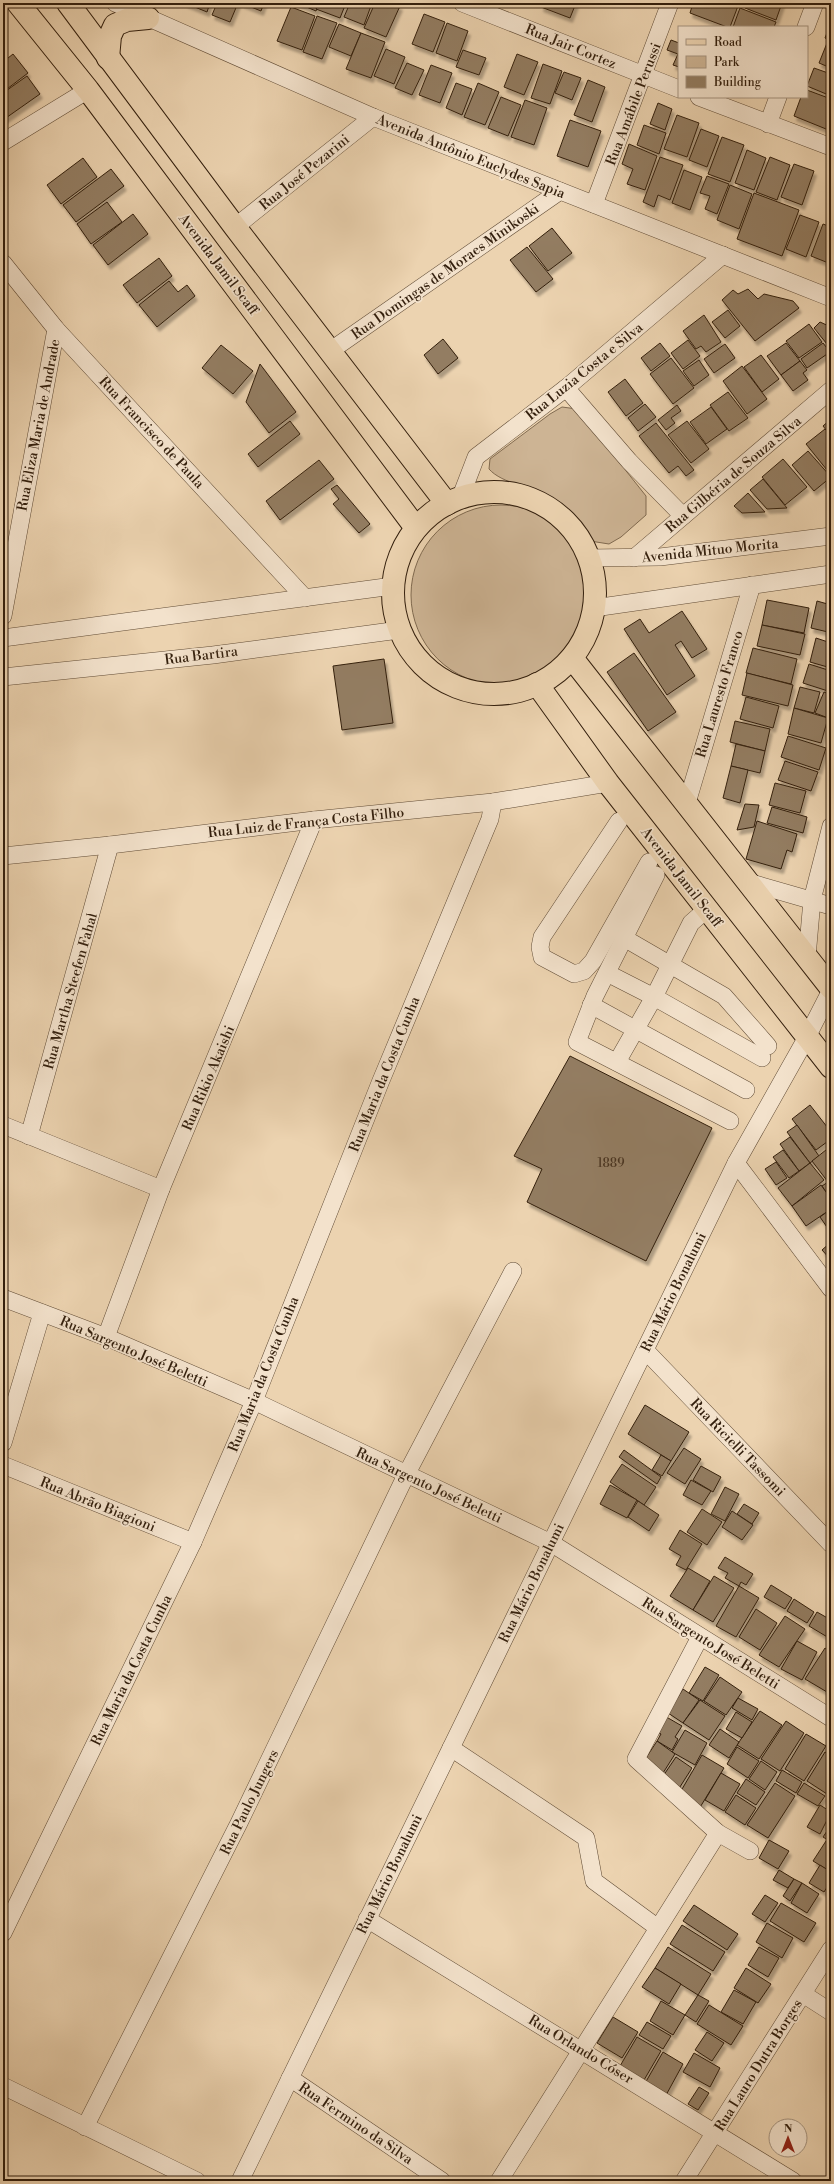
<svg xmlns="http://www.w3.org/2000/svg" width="834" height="2184" font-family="'Libre Bodoni',serif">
  <defs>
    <filter id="shadow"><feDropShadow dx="2.5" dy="4.5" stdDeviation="1" flood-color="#0004"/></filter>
  </defs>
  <rect width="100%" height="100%" fill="#ecd3b0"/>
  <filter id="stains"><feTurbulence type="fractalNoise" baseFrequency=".005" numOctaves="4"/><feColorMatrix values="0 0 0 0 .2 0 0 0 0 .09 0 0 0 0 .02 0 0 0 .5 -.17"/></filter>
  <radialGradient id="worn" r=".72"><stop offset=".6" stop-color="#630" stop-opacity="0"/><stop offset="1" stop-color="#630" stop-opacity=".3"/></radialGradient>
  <g fill="#cdb494" stroke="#806a50">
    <path d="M562,407L577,409L646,496V515L621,537L609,544L590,541C579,527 567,511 552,500C534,487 502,484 489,469L490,459L550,414Z"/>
    <circle cx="501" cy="595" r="90"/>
  </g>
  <g fill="#937d62" stroke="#331f0d" filter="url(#shadow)">
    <path d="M185,3H210L207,12Z"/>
    <path d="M217,3H238L230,22L212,15Z"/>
    <path d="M241,3H264L261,11Z"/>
    <path d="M297,3H319L316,11Z"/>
    <path d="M319,3H346L340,18L316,9Z"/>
    <path d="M350,3H372L364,25L344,17Z"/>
    <path d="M375,3H392L400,6L386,37L364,28Z"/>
    <path d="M542,3H576L570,18L541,7Z"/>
    <path d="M693,3H731L738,6L730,27H727L690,13Z"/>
    <path d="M747,3H782L776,20L745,8Z"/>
    <path d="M291,7L315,16L302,50L277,41Z"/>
    <path d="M740,8L776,22L774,27H733Z"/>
    <path d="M424,14L445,22L433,52L412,44Z"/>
    <path d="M317,16L337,23L322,59L303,52Z"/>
    <path d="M831,22V41L825,38Z"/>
    <path d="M447,23L468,31L457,61L436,53Z"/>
    <path d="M339,24L361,33L351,56L329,47Z"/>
    <path d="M361,33L385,42L371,78L346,69Z"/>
    <path d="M671,40L679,43V67L673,65L678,54L667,50Z"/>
    <path d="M827,43L831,44V68L819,63Z"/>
    <path d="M386,49L405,57L394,84L374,76Z"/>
    <path d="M463,50L486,58L479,75L456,67Z"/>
    <path d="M13,54L28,73L3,92V62Z"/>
    <path d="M517,54L538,62L524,95L504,87Z"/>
    <path d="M407,63L424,70L412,95L395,88Z"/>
    <path d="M543,64L562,71L550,104L531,98Z"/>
    <path d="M431,65L452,73L440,103L419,95Z"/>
    <path d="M814,68L831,74V96L807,86Z"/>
    <path d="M564,72L581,78L572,100L555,93Z"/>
    <path d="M27,76L40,94L3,120V93Z"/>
    <path d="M588,80L605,87L592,122L574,115Z"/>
    <path d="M456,83L472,89L462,115L446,108Z"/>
    <path d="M478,83L499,92L485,125L464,117Z"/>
    <path d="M807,90L831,99V131L794,116L801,97H807Z"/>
    <path d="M501,97L521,105L508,136L488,128Z"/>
    <path d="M525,100L547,108L534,145L511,137Z"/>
    <path d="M658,103L672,109L665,130L650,124Z"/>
    <path d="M677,115L699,123L687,157L664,149Z"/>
    <path d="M570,120L601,131L588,167L557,156Z"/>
    <path d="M644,125L666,133L659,154L637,145Z"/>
    <path d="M701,129L719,136L707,167L689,160Z"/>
    <path d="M722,137L744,145L730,182L708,174Z"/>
    <path d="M629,144L657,156L645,190L627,184L633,169L622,164Z"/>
    <path d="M747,150L766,158L754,190L735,183Z"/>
    <path d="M660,157L683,165L670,200L658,195L654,207L643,202Z"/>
    <path d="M770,157L790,165L777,200L756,192Z"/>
    <path d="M83,158L97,177L61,204L47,185Z"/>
    <path d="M794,164L814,171L802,205L781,197Z"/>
    <path d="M111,169L124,186L76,222L63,205Z"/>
    <path d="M684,170L702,177L690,210L672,203Z"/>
    <path d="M707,176L729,184L717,214L705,209L710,196L700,193Z"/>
    <path d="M730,185L752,194L739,229L717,220Z"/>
    <path d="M754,193L799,210L782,256L737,239Z"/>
    <path d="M107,202L122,222L91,244L77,224Z"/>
    <path d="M133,214L148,234L108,265L93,245Z"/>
    <path d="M800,215L819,222L806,257L786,249Z"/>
    <path d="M823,224L831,227V264L811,256Z"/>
    <path d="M552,228L572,253L548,271L529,246Z"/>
    <path d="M527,247L553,279L536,292L510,260Z"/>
    <path d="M159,258L172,276L137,303L123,285Z"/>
    <path d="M169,281L178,292L187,285L195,296L157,327L139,305Z"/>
    <path d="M748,289L758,299L764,294L793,301L799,308L755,341L722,300L733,290L738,294Z"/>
    <path d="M728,310L740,326L725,338L712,322Z"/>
    <path d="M704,315L721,342L706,352L701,346L696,349L683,331Z"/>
    <path d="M820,322L831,327V349L814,328Z"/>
    <path d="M809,324L822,342L799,358L786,341Z"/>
    <path d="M443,339L458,358L438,374L424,355Z"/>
    <path d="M688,340L700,356L683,369L671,353Z"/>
    <path d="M660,343L670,356L651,371L641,358Z"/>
    <path d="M786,343L800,361L781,375L767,356Z"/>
    <path d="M823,343L830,352L807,368L801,359Z"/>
    <path d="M725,344L735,358L714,373L704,359Z"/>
    <path d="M221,345L253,371L233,394L202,368Z"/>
    <path d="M761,355L779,379L762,392L744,367Z"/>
    <path d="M671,358L694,388L673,404L650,374Z"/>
    <path d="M699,360L709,375L694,386L683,371Z"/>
    <path d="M800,361L807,370L803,373L808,380L793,391L781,375Z"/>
    <path d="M260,364L296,412L269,433L246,402Z"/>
    <path d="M742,366L767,399L747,414L723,381Z"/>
    <path d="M625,379L643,403L626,416L608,392Z"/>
    <path d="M728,392L748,418L729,431L710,405Z"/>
    <path d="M645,404L656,417L638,431L628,418Z"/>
    <path d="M677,405L681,411L671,418L675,423L666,430L658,420Z"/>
    <path d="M711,407L727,429L706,444L690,422Z"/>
    <path d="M831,419V436L823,426Z"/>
    <path d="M290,421L300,434L258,467L248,454Z"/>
    <path d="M687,421L709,449L691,463L668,435Z"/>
    <path d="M656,423L694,470L686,476L678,466L669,473L639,436Z"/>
    <path d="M825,429L831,435V475L806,444Z"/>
    <path d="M808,451L831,477L814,491L792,465Z"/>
    <path d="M783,459L807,487L785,505L762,477Z"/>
    <path d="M319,460L334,479L280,520L266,501Z"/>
    <path d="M763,479L787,508L767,509L750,490Z"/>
    <path d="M337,485L370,524L359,533L333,504L339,499L331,489Z"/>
    <path d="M748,493L765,512L742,513L734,506Z"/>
    <path d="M767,600L809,608L804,633L762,625Z"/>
    <path d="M817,601L831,605V620L828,632L811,628Z"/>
    <path d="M682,611L707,649L692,658L681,641L675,645L695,676L667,695L624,629L640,619L649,633Z"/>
    <path d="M762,625L805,634L800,655L757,646Z"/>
    <path d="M816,638L831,643V668L810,662Z"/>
    <path d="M753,648L797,659L791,684L746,673Z"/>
    <path d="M634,653L676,712L648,731L607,672Z"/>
    <path d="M384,659L393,723L342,730L333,666Z"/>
    <path d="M809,664L831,671V692L803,683Z"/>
    <path d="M747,673L793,685L788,706L742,695Z"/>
    <path d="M800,687L820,692L814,713L794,708Z"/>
    <path d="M824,692L831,695V719L815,713Z"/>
    <path d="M746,697L779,706L773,728L740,719Z"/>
    <path d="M794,708L828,718L821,743L788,734Z"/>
    <path d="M735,721L770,729L765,751L730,742Z"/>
    <path d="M788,736L826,748L819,770L781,757Z"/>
    <path d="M736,744L765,751L760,773L731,766Z"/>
    <path d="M785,761L818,772L811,791L778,780Z"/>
    <path d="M731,766L748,770L740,803L723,798Z"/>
    <path d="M775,783L806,791L800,813L769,805Z"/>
    <path d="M745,804L759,805L754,827L737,830Z"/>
    <path d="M772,807L807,817L803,833L767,823Z"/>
    <path d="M757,821L797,834L792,852L787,850L781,869L746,859Z"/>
    <path d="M831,851V875L824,873Z"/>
    <path d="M570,1056L712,1128L646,1261L527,1202L542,1169L514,1156Z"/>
    <path d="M810,1105L831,1132V1139L816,1150L792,1119Z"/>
    <path d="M797,1125L819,1156L810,1163L787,1132Z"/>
    <path d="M790,1137L810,1163L799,1171L780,1144Z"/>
    <path d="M831,1146V1179L828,1182L812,1161Z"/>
    <path d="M783,1150L799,1171L789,1178L773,1157Z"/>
    <path d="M776,1162L787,1178L776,1185L765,1169Z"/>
    <path d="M810,1163L824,1180L792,1206L778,1188Z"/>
    <path d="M831,1180V1199L822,1186Z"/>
    <path d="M821,1185L831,1199V1209L806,1226L792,1206Z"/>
    <path d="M831,1209V1233L820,1217Z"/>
    <path d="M831,1242V1260L822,1250Z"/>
    <path d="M645,1405L689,1432L671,1461L628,1434Z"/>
    <path d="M684,1448L701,1459L685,1484L667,1473Z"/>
    <path d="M624,1450L661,1477L657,1484L619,1457Z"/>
    <path d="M661,1455L671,1461L662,1476L652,1470Z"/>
    <path d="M622,1464L656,1487L644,1505L610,1482Z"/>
    <path d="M701,1466L721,1477L713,1492L693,1480Z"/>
    <path d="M691,1480L711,1491L702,1505L683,1495Z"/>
    <path d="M610,1485L637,1500L627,1518L600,1504Z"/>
    <path d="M725,1487L739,1494L725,1521L711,1514Z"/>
    <path d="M638,1501L659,1515L649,1531L628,1517Z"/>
    <path d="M744,1504L759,1513L752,1524L737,1514Z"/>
    <path d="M702,1509L722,1522L707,1545L687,1532Z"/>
    <path d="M732,1511L753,1525L742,1540L722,1527Z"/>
    <path d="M680,1530L702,1544L686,1570L676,1565L681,1556L669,1549Z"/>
    <path d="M725,1557L753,1574L746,1585L741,1582L739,1586L725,1578L728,1573L718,1568Z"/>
    <path d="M688,1568L710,1581L693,1610L670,1596Z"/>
    <path d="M714,1576L734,1588L713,1622L693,1610Z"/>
    <path d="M771,1585L792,1598L785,1609L764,1597Z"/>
    <path d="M739,1586L759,1598L736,1637L716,1626Z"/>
    <path d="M794,1599L814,1612L807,1623L787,1611Z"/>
    <path d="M756,1609L777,1623L760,1650L739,1637Z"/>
    <path d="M817,1612L831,1620L829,1638L809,1626Z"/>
    <path d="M785,1616L805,1629L779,1667L759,1655Z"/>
    <path d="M797,1641L817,1652L802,1680L781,1669Z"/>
    <path d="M825,1648L831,1652V1687L827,1692L805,1679Z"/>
    <path d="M705,1667L719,1675L703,1701L689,1693Z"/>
    <path d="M720,1677L742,1692L726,1715L704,1701Z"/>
    <path d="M683,1689L699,1700L683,1723L668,1713Z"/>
    <path d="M738,1698L758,1709L752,1720L732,1708Z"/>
    <path d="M700,1700L725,1716L709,1740L683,1723Z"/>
    <path d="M760,1711L782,1725L759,1759L737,1745Z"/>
    <path d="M736,1712L752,1722L742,1738L726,1729Z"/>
    <path d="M663,1715L682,1726L675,1737L678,1739L672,1750L657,1741L661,1734L654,1730Z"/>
    <path d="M786,1721L804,1733L780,1771L761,1759Z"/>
    <path d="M720,1729L739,1742L729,1758L709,1745Z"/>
    <path d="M685,1730L707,1743L695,1765L672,1752Z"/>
    <path d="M806,1734L826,1746L804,1781L785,1769Z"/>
    <path d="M657,1741L675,1754L663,1773L644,1761Z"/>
    <path d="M737,1747L759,1761L748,1778L727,1764Z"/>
    <path d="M825,1752L831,1755V1788L827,1794L807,1781Z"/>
    <path d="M702,1755L724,1768L699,1809L678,1796Z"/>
    <path d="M676,1757L692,1768L678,1790L661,1779Z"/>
    <path d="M761,1761L777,1772L765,1790L749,1779Z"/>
    <path d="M782,1770L802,1782L796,1793L776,1781Z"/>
    <path d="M721,1773L740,1784L724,1811L705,1800Z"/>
    <path d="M746,1779L765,1792L756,1805L737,1793Z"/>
    <path d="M775,1783L795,1796L768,1838L747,1825Z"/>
    <path d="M804,1783L825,1796L818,1806L797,1794Z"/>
    <path d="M736,1795L756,1808L745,1825L725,1812Z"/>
    <path d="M820,1805L831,1812L820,1834L807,1827Z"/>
    <path d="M831,1825V1842L823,1837Z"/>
    <path d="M769,1840L789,1851L778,1869L759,1858Z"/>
    <path d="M826,1841L831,1844V1872L813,1861Z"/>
    <path d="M820,1865L831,1872V1881L824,1892L809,1883Z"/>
    <path d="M779,1870L794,1879L788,1888L773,1880Z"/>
    <path d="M794,1879L802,1883L790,1901L783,1896Z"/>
    <path d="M802,1883L819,1894L807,1913L791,1903Z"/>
    <path d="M765,1895L778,1903L765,1922L752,1914Z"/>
    <path d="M781,1903L816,1923L804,1942L770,1921Z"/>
    <path d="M694,1905L738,1934L727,1950L683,1921Z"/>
    <path d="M767,1923L793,1938L782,1958L756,1942Z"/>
    <path d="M682,1925L725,1952L713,1971L670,1944Z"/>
    <path d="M668,1947L711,1974L698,1995L655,1968Z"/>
    <path d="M759,1947L779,1958L768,1977L748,1965Z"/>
    <path d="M655,1968L681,1984L669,2004L642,1987Z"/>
    <path d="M746,1968L771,1984L758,2003L734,1988Z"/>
    <path d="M734,1990L756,2002L743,2024L721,2012Z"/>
    <path d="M698,1995L709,2001L696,2022L685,2015Z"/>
    <path d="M661,2001L685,2015L673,2035L650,2021Z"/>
    <path d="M709,2005L743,2026L731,2045L697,2024Z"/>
    <path d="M613,2017L638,2032L622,2058L597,2043Z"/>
    <path d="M647,2022L671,2036L663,2049L639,2035Z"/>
    <path d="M707,2032L724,2043L712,2061L695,2050Z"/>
    <path d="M637,2037L661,2051L644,2080L620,2066Z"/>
    <path d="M663,2052L683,2064L665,2097L644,2085Z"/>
    <path d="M694,2053L720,2068L710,2087L683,2072Z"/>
    <path d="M699,2087L709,2093L698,2110L688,2104Z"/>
  </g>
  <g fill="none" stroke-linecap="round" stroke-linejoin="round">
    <g stroke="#614c36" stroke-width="18">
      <g id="minor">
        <path d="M115,3L373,117L831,298"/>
        <path d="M462,3L679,89"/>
        <path d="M806,27L815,3"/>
        <path d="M699,97L831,147"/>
        <path d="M768,124L778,97"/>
        <path d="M3,142L88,90"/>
        <path d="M594,204L670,3"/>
        <path d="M235,227L373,117"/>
        <path d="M3,263L56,329L305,598"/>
        <path d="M330,351L560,191"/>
        <path d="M566,388L629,461L683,516"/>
        <path d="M461,496L476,457L566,388L723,255"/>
        <path d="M589,558L660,557L831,536"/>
        <path d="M634,558L831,390"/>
        <path d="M594,608L831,574"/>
        <path d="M3,616L56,329"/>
        <path d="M3,638L393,586"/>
        <path d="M3,677L213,655L399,630"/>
        <path d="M687,803L752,585"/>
        <path d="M619,821L542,937L540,947L542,957L574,974L584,971L593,961L649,862"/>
        <path d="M3,856L110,845L314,820L493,802L608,783"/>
        <path d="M656,875L595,996L577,1042L730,1121"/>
        <path d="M748,882L831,906"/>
        <path d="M624,938L724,996L768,1046"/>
        <path d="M807,957L812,900L831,826"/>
        <path d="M607,973L654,997L762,1058"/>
        <path d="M591,1005L746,1090"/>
        <path d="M617,1062L654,997L691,923L707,909"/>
        <path d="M3,1125L161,1189"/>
        <path d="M29,1136L110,845"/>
        <path d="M736,1163L831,1289"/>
        <path d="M3,1298L106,1337L254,1401L551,1543L831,1718"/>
        <path d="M106,1337L161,1189L314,820"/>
        <path d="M645,1350L831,1544"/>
        <path d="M3,1443L42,1313"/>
        <path d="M3,1465L193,1542"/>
        <path d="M700,1637L636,1759L718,1833L750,1851"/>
        <path d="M451,1748L586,1838L594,1881L658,1928"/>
        <path d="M367,1919L793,2181"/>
        <path d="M3,1933L193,1542L254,1401L380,1083L490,819L493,802"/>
        <path d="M803,1994L831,2012"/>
        <path d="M290,2078L442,2181"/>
        <path d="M3,2086L197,2181"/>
        <path d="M85,2127L239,1823L406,1475L513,1271"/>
        <path d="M240,2181L736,1163L807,1037L831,990"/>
        <path d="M499,2181L718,1833"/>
        <path d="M684,2181L831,1949"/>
      </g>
    </g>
    <g stroke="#331f0d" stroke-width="24">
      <g id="major">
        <path d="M18,3L88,90L416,528"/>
        <path d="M68,3L235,227L447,504"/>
        <path d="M108,58L110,36L115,25L127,20L148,18"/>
        <circle cx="494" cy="593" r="101"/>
        <path d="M572,658L831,988"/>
        <path d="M537,684L608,783L831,1067"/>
      </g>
    </g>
    <use href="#minor" stroke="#f3e2cc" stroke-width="17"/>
    <use href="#major" stroke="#ecd3b0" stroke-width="22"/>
  </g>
  <g text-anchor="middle" stroke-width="3.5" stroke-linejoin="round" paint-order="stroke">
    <g font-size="12" fill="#4b3622">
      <text x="611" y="1167">1889</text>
    </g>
    <g font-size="14" fill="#331f0d" stroke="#f3e2cc">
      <text transform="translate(571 46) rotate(22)" y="5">Rua Jair Cortez</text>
      <text transform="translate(633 104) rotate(-69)" y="5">Rua Amábile Perussi</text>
      <text transform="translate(471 156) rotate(22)" y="5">Avenida Antônio Euclydes Sapia</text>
      <text transform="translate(304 172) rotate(-39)" y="5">Rua José Pezarini</text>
      <text transform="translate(219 264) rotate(53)" y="5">Avenida Jamil Scaff</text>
      <text transform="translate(445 271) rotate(-35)" y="5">Rua Domingas de Moraes Minikoski</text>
      <text transform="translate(584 371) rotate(-39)" y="5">Rua Luzia Costa e Silva</text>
      <text transform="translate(38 425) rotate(-79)" y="5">Rua Eliza Maria de Andrade</text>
      <text transform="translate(152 432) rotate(47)" y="5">Rua Francisco de Paula</text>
      <text transform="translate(733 474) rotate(-40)" y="5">Rua Gilbéria de Souza Silva</text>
      <text transform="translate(710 550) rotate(-6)" y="5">Avenida Mituo Morita</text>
      <text transform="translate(201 655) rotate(-7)" y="5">Rua Bartira</text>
      <text transform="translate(719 694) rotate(-73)" y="5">Rua Lauresto Franco</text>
      <text transform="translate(306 822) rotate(-6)" y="5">Rua Luiz de França Costa Filho</text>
      <text transform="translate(682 877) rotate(52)" y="5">Avenida Jamil Scaff</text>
      <text transform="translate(70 991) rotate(-74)" y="5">Rua Martha Steefen Fahal</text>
      <text transform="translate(384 1074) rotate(-68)" y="5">Rua Maria da Costa Cunha</text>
      <text transform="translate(208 1078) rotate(-67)" y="5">Rua Rikio Akaishi</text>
      <text transform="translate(673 1292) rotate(-64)" y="5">Rua Mário Bonalumi</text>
      <text transform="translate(134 1351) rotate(23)" y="5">Rua Sargento José Beletti</text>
      <text transform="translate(263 1374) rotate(-68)" y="5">Rua Maria da Costa Cunha</text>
      <text transform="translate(738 1447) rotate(46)" y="5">Rua Ricielli Tassomi</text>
      <text transform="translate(429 1485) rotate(25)" y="5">Rua Sargento José Beletti</text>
      <text transform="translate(98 1504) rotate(22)" y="5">Rua Abrão Biagioni</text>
      <text transform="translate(531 1583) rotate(-64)" y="5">Rua Mário Bonalumi</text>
      <text transform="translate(711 1643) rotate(32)" y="5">Rua Sargento José Beletti</text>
      <text transform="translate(131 1670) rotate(-64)" y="5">Rua Maria da Costa Cunha</text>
      <text transform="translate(249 1802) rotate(-64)" y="5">Rua Paulo Jungers</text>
      <text transform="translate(389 1874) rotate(-64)" y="5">Rua Mário Bonalumi</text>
      <text transform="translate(581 2049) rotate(31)" y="5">Rua Orlando Cóser</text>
      <text transform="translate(758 2065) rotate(-58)" y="5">Rua Lauro Dutra Borges</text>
      <text transform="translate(356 2123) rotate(34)" y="5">Rua Fermino da Silva</text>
    </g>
  </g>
  <rect width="834" height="2184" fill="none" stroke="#ecd3b0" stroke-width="16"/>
  <rect x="4" y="4" width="826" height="2176" fill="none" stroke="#331f0d" stroke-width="2"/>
  <rect x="8" y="8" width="818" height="2168" fill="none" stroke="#331f0d"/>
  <rect x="678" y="26" width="130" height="72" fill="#f3e2cc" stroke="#a69480"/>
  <rect x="686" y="39" width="20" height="6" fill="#ecd3b0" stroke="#a69480"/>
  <text x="714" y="46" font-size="12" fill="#331f0d">Road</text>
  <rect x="686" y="56" width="20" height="12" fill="#cdb494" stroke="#a69480"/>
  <text x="714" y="66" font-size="12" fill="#331f0d">Park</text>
  <rect x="686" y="76" width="20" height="12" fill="#937d62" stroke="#a69480"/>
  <text x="714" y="86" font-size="12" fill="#331f0d">Building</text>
  <g transform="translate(788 2138)"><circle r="19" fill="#f3e2cc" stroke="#a69480"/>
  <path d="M0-3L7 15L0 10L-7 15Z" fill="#8f2418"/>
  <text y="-6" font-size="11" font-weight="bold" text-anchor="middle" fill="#331f0d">N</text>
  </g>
  <rect width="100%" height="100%" filter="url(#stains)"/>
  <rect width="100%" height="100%" fill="url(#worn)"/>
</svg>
